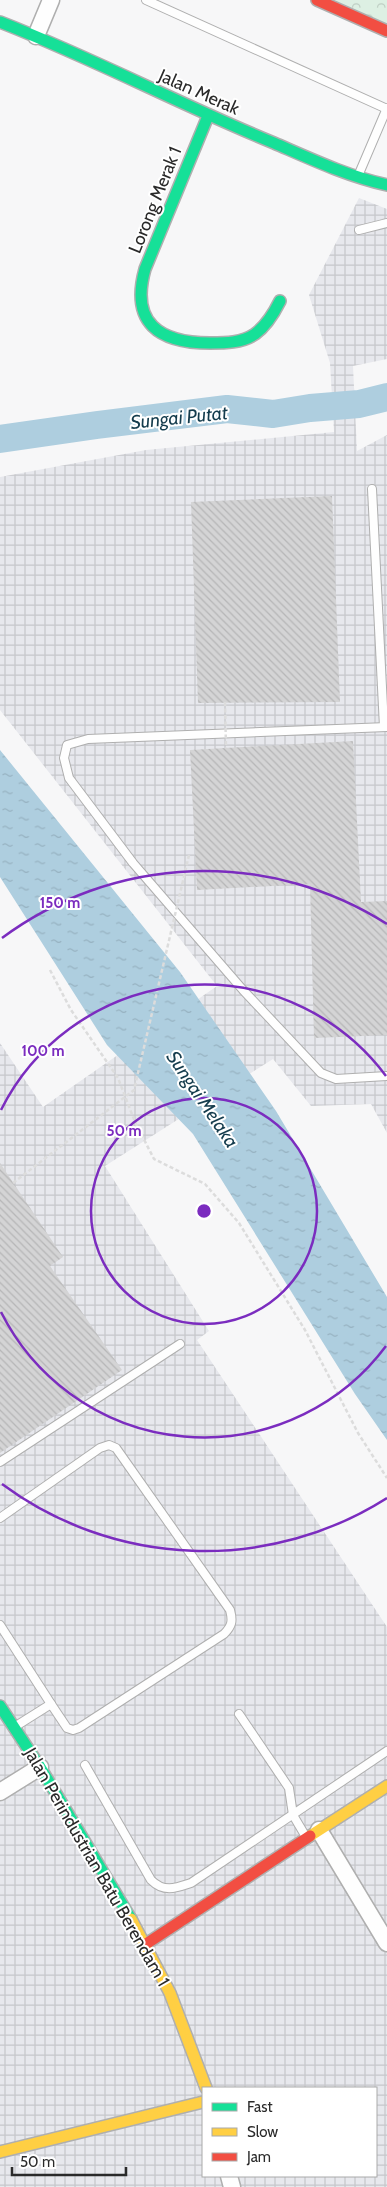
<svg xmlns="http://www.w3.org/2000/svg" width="387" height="2187" font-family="Cabin,sans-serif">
  <defs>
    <pattern id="industrial-grid" width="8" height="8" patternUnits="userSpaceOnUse" patternTransform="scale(1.25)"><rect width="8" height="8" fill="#e7e8ed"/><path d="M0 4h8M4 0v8" fill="none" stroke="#c6c7cb"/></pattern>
    <pattern id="park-crowns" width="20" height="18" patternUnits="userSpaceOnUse" patternTransform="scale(1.25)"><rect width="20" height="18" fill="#ddf0e3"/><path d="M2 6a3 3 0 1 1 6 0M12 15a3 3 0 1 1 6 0" fill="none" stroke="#becec3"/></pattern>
    <pattern id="water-ripples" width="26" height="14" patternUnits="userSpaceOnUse" patternTransform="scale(1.25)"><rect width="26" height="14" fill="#aecedf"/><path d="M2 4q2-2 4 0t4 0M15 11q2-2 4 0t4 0" fill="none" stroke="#96b1c0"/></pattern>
    <pattern id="building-back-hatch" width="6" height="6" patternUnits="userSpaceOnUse" patternTransform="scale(1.25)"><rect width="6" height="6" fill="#d4d4d5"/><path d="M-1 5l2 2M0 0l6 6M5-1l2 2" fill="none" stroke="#b6b6b7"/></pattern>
  </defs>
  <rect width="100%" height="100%" fill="#f7f7f8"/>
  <path fill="url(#industrial-grid)" fill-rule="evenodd" d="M359,198L387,209V359L353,366L357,451L387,435V1133L371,1104L311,1106L273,1059L105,1166L209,1331L197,1340L387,1627V2187H0V1043L43,1107L217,986L0,710V477L146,450L334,432L330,363L309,295ZM203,2088H376V2176H203Z"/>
  <path fill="url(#park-crowns)" d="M331,0H387V26Z"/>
  <path fill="url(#water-ripples)" d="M0,750L180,972L276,1111L387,1297V1440L355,1394L193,1134L107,1045L0,877Z"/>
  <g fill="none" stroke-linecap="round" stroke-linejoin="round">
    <path stroke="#aecedf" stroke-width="28" d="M0,439L97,425L227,409L273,414L310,408L359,404L387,397"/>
  </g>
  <g fill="url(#building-back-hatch)">
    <path d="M332,496L340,702L198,703L191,502Z"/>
    <path d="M353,741L361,902L387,901V1035L314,1038L310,884L197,890L190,750Z"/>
    <path d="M0,1163L63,1257L50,1266L122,1370L0,1453Z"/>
  </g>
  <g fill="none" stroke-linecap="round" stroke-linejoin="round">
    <g stroke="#afafaf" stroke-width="10">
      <g id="lane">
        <path d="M146,0L387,109"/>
        <path d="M358,176L387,108"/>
        <path d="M359,230L387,223"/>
        <path d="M372,489L384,727"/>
        <path d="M387,727L88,739L67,745L64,758L69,778L133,863L243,990L321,1073L336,1079L387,1076"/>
        <path d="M0,1462L180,1344"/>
        <path d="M0,1518L100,1448L109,1445L116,1448L230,1610C233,1621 232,1626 224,1634L79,1728L73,1730L67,1728L51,1704L16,1726"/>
        <path d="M0,1625L51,1704"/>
        <path d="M239,1714L289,1788L293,1815L306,1837"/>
        <path d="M85,1765L151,1880C164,1893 176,1888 191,1883L387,1751"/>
      </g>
    </g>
    <g stroke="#afafaf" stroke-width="19">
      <g id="street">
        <path d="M36,36L51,0"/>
        <path d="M0,1792L40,1767"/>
        <path d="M319,1830L387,1943"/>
        <path d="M229,2176L232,2187"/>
      </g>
    </g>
    <g stroke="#afafaf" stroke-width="14">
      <g id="fast">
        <path d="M0,22C93,58 181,105 274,143C311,159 347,176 387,185"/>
        <path d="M208,116L145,269C130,323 159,343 210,343C225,343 242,343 255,334C266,326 274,313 280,301"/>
        <path d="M0,1706L40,1767L131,1919"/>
      </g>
    </g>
    <g stroke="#afafaf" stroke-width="14">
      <g id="slow">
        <path d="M310,1836L387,1786"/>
        <path d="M131,1919L170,1993L206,2088"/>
        <path d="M0,2152L203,2102"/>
      </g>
    </g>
    <g stroke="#afafaf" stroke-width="14">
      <g id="jam">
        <path d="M317,0L387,31"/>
        <path d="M146,1944L310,1836"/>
      </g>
    </g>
    <path stroke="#dcdcdc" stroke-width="2.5" stroke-dasharray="4 2.5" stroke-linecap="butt" d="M50,970L71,1010L118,1078L135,1122L154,1159L205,1184L239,1223L305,1330L358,1433L387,1478"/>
    <use href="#lane" stroke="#fefefe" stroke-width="8"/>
    <use href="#street" stroke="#fefefe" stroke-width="16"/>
    <use href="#fast" stroke="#16e098" stroke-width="11"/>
    <use href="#slow" stroke="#ffcf43" stroke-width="11"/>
    <use href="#jam" stroke="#f24e42" stroke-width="11"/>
    <g stroke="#dcdcdc" stroke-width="2.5" stroke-dasharray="4 2.5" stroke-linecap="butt">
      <path d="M225,702L226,748"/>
      <path d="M13,1183L134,1090L189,855"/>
    </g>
  </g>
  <g fill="none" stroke="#7b2cbf" stroke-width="2.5">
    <circle cx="204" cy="1211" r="113"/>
    <path d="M386 1346A227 227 0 0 1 1 1312M1 1110A227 227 0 0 1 386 1076"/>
    <path d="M387 1498A340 340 0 0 1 2 1484M2 938A340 340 0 0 1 387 924"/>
  </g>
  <g text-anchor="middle" stroke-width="4" stroke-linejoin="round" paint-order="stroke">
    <g font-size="18" fill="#2a2a2a" stroke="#fff">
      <text transform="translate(199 92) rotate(24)" y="6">Jalan Merak</text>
      <text transform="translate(155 200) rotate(-68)" y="6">Lorong Merak 1</text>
      <text transform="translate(97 1867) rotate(60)" y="6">Jalan Perindustrian Batu Berendam 1</text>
    </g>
    <g font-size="19" font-style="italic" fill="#143c4d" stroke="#fff">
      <text transform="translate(179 417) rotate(-6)" y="7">Sungai Putat</text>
      <text transform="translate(203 1099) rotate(56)" y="7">Sungai Melaka</text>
    </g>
  </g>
  <circle cx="204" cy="1211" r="8" fill="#7b2cbf" stroke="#fff" stroke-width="2.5"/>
  <g font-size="15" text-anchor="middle" font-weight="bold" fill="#7b2cbf" stroke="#fff" stroke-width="4" stroke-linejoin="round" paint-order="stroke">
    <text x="60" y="908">150 m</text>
    <text x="43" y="1056">100 m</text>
    <text x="124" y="1136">50 m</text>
  </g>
  <rect x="202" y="2087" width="175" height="90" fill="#ffffff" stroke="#aaaaaa"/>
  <rect x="212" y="2103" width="25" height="8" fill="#16e098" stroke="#aaaaaa"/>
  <text x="247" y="2112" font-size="15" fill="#2a2a2a">Fast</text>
  <rect x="212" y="2128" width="25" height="8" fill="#ffcf43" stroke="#aaaaaa"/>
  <text x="247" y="2137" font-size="15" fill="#2a2a2a">Slow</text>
  <rect x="212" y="2153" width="25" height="8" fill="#f24e42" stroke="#aaaaaa"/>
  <text x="247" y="2162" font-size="15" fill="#2a2a2a">Jam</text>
  <path d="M12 2167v8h114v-8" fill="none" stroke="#2a2a2a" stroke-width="2.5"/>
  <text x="20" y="2167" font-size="15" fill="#2a2a2a" stroke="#ffffff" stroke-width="4" paint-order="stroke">50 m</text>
</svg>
